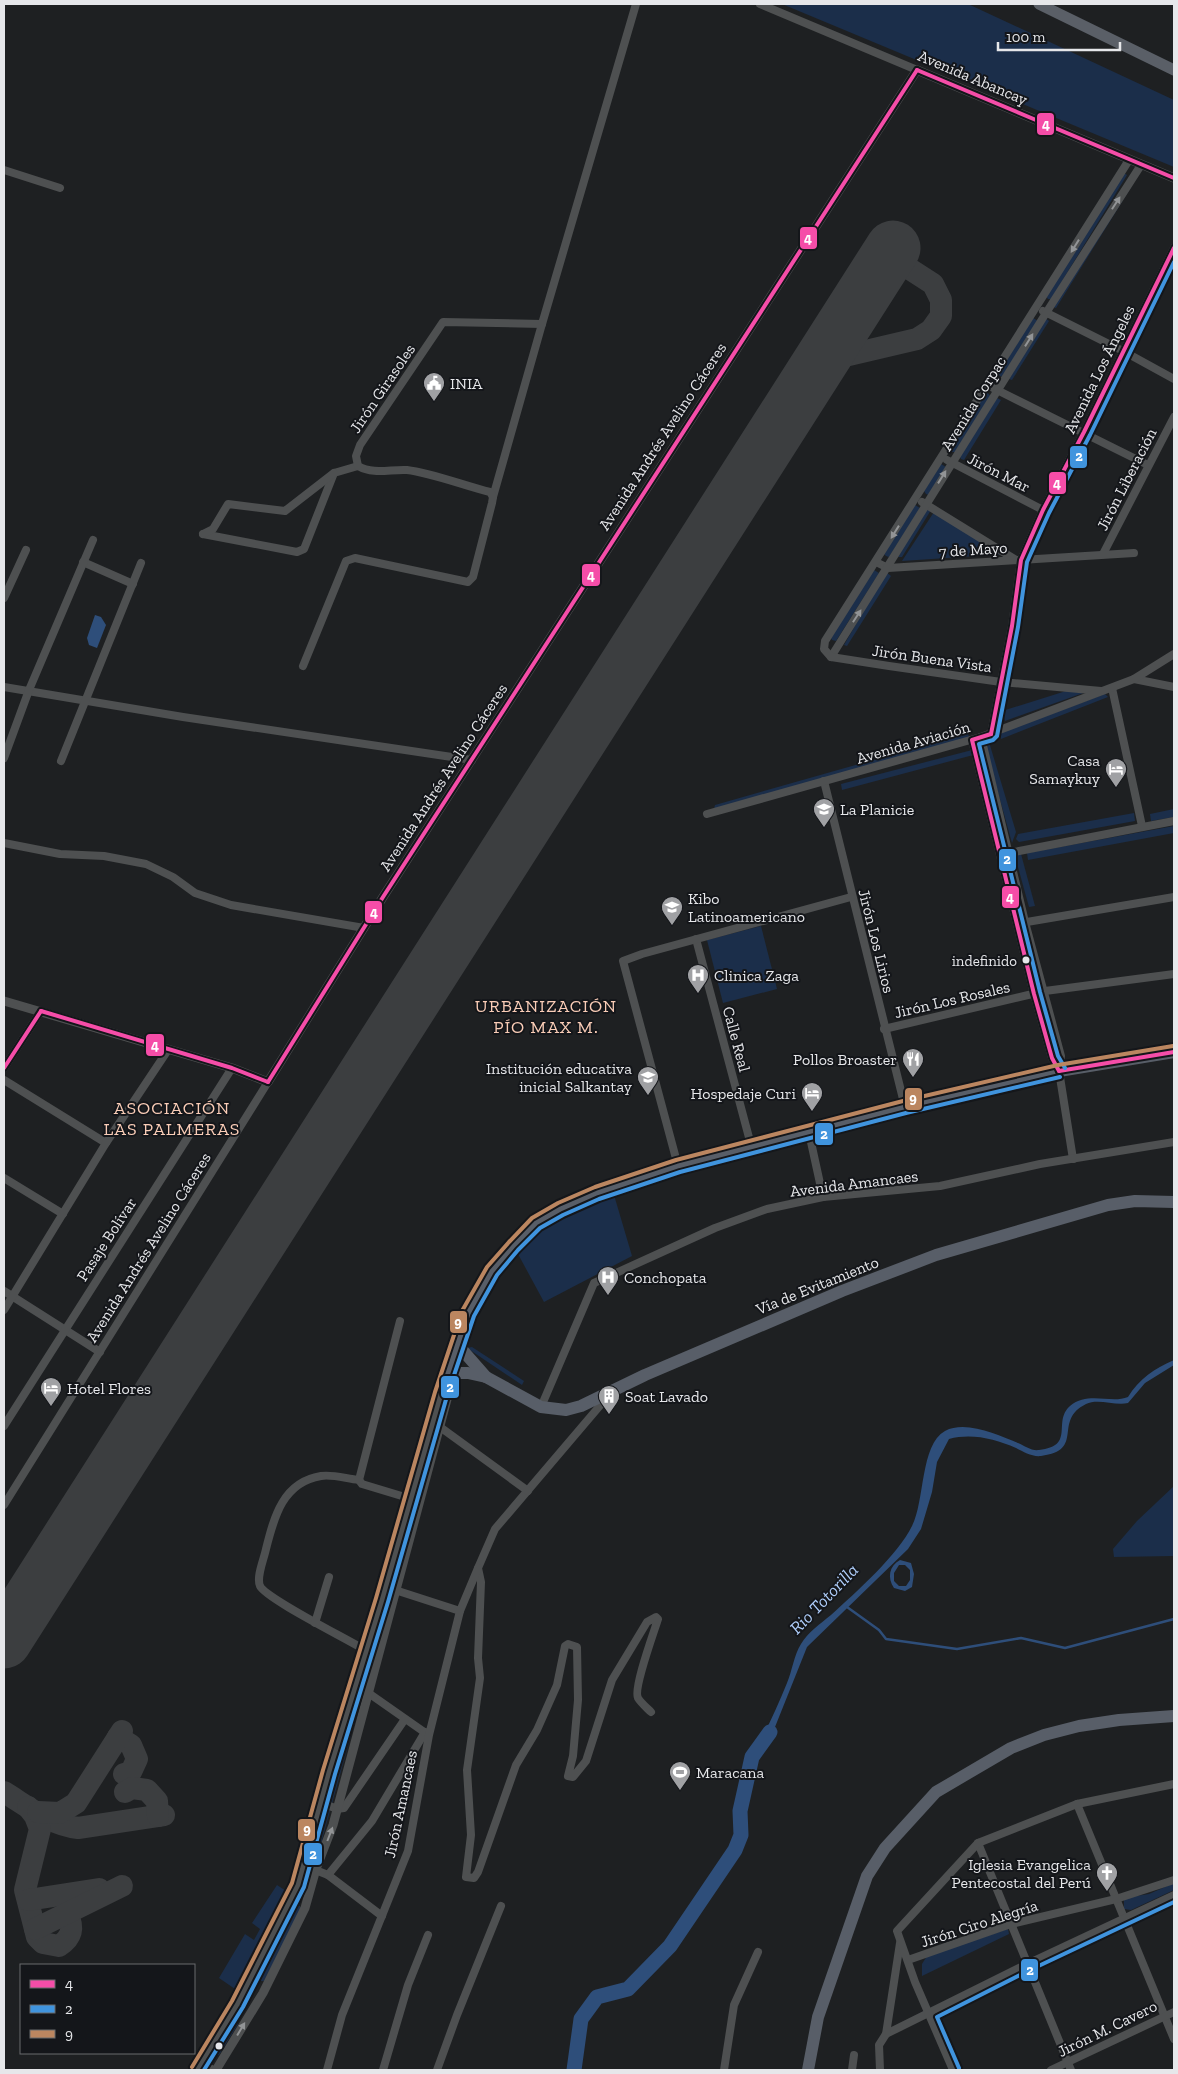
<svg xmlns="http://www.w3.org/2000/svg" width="1178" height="2074" font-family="'Zilla Slab',serif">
  <rect width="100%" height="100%" fill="#1e2022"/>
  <g fill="#1b2e4a">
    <path d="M782,4H968L1174,100V167Z"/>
    <path d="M1124,173L1127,175L1051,299H1048L1046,296Z"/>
    <path d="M1138,176L1056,308L1053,307Z"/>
    <path d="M1033,318L1038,321L1003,377L1000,376L998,374Z"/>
    <path d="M1045,318L1049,321L1012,380L1009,379Z"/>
    <path d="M986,392L991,396L955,452H952L950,449Z"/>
    <path d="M997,398L1001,400L964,460L961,459L960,457Z"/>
    <path d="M941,464L946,467L929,495L926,494L924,491Z"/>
    <path d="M915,505L920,508L889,557L886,556L884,554Z"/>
    <path d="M926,507L931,510L902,557H898Z"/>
    <path d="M934,512L1007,554L902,561Z"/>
    <path d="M874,570L879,573L836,641L832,640L831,638Z"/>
    <path d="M886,572L891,576L847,646L844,645Z"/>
    <path d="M1066,691L1086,692L1005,721L1002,711Z"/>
    <path d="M1105,694L1108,697L1001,739L1000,733Z"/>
    <path d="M968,733L969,738L714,809L715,805Z"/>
    <path d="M989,742L1016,832L1012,843L986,749Z"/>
    <path d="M976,749L977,754L842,790L841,784Z"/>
    <path d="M1174,809V817L1151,821L1150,814Z"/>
    <path d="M1134,813L1135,821L1019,842L1016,839L1018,834Z"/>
    <path d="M1174,826V833L1028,860L1027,853Z"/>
    <path d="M1021,854L1035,906L1029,907L1015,856Z"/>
    <path d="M761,926L777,989L723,1003L707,940Z"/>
    <path d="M614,1195L632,1256L544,1302L518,1254L545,1227Z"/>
    <path d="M472,1347L524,1381L522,1385L467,1348Z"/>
    <path d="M1174,1486V1556L1114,1557L1113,1549L1137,1521Z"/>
    <path d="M414,1505L352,1728H351L350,1727Z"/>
    <path d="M349,1733L351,1735L315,1865H312L310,1863L346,1734Z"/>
    <path d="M1174,1883V1890L1131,1910L1124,1909V1898L1149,1894Z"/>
    <path d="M277,1885L289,1893V1897L238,1991L219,1978L245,1934L254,1940L260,1929L252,1923Z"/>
    <path d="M297,1906H300L301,1909L264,1981H261L259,1979Z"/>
    <path d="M1008,1929L1009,1934L922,1976V1964L927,1956Z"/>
    <path d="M233,2021L238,2024L219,2055H216L215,2052Z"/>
  </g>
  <g fill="#2e4e7a" fill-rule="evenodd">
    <path d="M95,615L101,617L106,625L97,648L89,645L87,638Z"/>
    <path d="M1174,1360V1365L1145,1383L1128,1403C1115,1406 1098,1398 1086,1404C1052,1421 1086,1450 1041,1456C1032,1457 1024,1452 1016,1448C995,1439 972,1433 949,1439L937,1462L932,1492L921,1529L908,1549L807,1647L773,1732L763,1750L756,1748C768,1728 778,1705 787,1683C792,1671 794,1655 801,1644C808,1632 820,1624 831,1615C855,1593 898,1555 912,1526C925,1501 920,1445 945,1431C966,1420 998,1435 1018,1443C1025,1446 1031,1451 1039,1450C1076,1446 1052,1422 1070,1406C1088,1391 1111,1404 1128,1397C1139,1379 1155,1368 1174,1360Z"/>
    <path d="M900,1560L911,1563L914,1574L912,1587L905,1591L894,1588C887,1578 889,1566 900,1560ZM899,1565H905L910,1570V1580L906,1586H899L894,1581V1573Z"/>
  </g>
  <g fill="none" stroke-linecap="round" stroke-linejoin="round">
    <path stroke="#2e4e7a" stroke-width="2.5" d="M847,1607L879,1630L886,1639L957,1649L1021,1638L1065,1648L1174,1619"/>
    <path stroke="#2e4e7a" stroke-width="15" d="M574,2070L581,2019L597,1997L628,1989L670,1946L735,1850L741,1835L740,1811L752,1757L770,1732"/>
    <g stroke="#3c3e40" stroke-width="22">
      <path d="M816,368L836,358L917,339L931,330L941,316V300L933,284L888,255"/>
      <path d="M118,1737L131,1745L137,1759L131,1772L124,1774"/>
      <path d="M4,1792C27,1806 50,1825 78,1828L164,1815"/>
      <path d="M125,1792L132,1788L147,1790L157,1801L158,1816"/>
      <path d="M28,1807L35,1816L40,1829L25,1890L37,1937L43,1943L59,1946C73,1937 74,1927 67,1913"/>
      <path d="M38,1812L60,1813L76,1803L122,1731"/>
      <path d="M28,1900L99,1889"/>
      <path d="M35,1929L122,1886"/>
    </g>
    <path stroke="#3c3e40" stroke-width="55" d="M4,1641L893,248"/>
    <g stroke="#4e5051" stroke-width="8">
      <path d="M760,4L917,70"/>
      <path d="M4,170L60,188"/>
      <path d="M1043,311L1123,351L1174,379"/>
      <path d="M993,388L1148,465"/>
      <path d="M947,460L1043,510"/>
      <path d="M493,497L542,324"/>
      <path d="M922,502L1016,560"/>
      <path d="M203,534L297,552L304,549L334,473L358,466"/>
      <path d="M203,534L213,529L228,504L285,511L334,473"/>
      <path d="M1103,554L1174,417"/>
      <path d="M83,562L133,584"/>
      <path d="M876,562L888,568L1134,553"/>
      <path d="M4,598L26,550"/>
      <path d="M831,657L1046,313L1141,165"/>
      <path d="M303,666L346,561L355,558L468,582L473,577L492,503L493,497L490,492C465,486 432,473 407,470C390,469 374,475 358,466L356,456L360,445L443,322L542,324L636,4"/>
      <path d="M1134,679L1174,687"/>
      <path d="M4,687L183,717L472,760"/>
      <path d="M1112,688L1142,826"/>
      <path d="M1101,691L1001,682L889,666L831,657L824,649L825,641L1129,160"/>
      <path d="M991,734L1012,626L1021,560L1043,510L1084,432L1174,248"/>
      <path d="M981,737L1025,922L1061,1056L1059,1071L1073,1159"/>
      <path d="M972,740L1034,994L1052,1058L1059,1071"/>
      <path d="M4,758L29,690L93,540"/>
      <path d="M61,761L141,563"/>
      <path d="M824,781L905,1107"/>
      <path d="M707,814L981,737L1134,679L1174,654"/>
      <path d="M4,843L60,854L104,856L146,864L173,877L195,893L231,905L364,928"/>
      <path d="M1004,854L1174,821"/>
      <path d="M1021,923L1174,897"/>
      <path d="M696,939L751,1145"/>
      <path d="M884,1029L1045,991L1174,974"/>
      <path d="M4,1068L41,1011"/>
      <path d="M4,1080L106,1143"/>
      <path d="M809,1133L823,1197"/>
      <path d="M678,1166L623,961L642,954L851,897"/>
      <path d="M4,1178L63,1214"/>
      <path d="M4,1291L100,1352"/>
      <path d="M4,1310L106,1143L168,1050"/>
      <path d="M400,1321L359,1480L362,1484L415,1500"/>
      <path d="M609,1395L495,1529L478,1568L481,1582L478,1658L480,1678L467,1770L471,1835L466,1877L474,1878L478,1872L516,1765L537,1730L557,1685L565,1646L568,1644L577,1647L578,1700L573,1756L568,1776L573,1777L586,1761L612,1680L647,1622L656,1617L658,1619C654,1632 633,1689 638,1698C641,1703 647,1708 651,1712"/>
      <path d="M541,1407L594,1283L715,1228L767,1209L823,1197L940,1186L1040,1164L1174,1142"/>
      <path d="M4,1426L232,1068"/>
      <path d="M440,1427L528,1491"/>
      <path d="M359,1480C347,1479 333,1474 321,1476C283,1482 274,1517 266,1549C264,1559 256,1577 260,1586C267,1600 358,1644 377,1657"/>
      <path d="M4,1505L268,1082"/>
      <path d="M395,1590L460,1611"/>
      <path d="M315,1623L329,1577"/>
      <path d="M367,1692L427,1734"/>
      <path d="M320,1802L337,1809L344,1808L405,1719"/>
      <path d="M1077,1804L1174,2039"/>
      <path d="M978,1843L1071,2070"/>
      <path d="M303,1865L328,1875L372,1821L425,1732"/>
      <path d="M328,1875L382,1916"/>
      <path d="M908,1960L1011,1924L1116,1899L1174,1880"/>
      <path d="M886,2034L1027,1964L1174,1895"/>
      <path d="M201,2063L213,2070"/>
      <path d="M327,2070L342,2015L408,1851L429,1735L460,1611L478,1568"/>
      <path d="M383,2070L408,1985L428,1935"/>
      <path d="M437,2070L457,2015L501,1906"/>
      <path d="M724,2070L734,2005L758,1952"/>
      <path d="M852,2070L854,2055"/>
      <path d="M880,2070L879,2045L886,2034L900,1943"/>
      <path d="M953,2070L915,1982L897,1931L978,1843L1077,1804L1174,1784"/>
      <path d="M1051,2070L1174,2012"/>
    </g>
    <g stroke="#4e5051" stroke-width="9">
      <path d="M4,1001L232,1068L268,1082L383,897L917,70L1174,178"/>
      <path d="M197,2070L237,2004L298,1885L307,1846L382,1600L441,1394L449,1373"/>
      <path d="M216,2070L263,1993L305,1908L316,1869L333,1825L450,1388L449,1373"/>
    </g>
    <path stroke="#5a5f67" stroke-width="11" d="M1039,4L1174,70"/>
    <g stroke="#585e68" stroke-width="12">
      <path d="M1174,1052L1059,1071L751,1145L678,1166L597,1193L560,1209L536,1223L492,1271L468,1313L449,1373H468L486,1377L541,1407L566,1410L581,1406L645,1375L842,1291L936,1255L1108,1205L1135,1201L1174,1202"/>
      <path d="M457,1344L486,1377"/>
      <path d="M808,2070L818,2017L867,1876L885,1848L936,1792L1011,1748L1044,1735L1079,1726L1119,1720L1174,1716"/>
    </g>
    <g stroke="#14161a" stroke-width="8">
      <g id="bus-1">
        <path d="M917,70L1174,178"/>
        <path d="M991,734L1012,626L1021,560L1043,510L1084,432L1174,248"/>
        <path d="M991,734L972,740L1034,994L1052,1058L1059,1071"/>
        <path d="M41,1011L232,1068L268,1082"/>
        <path d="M4,1068L41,1011"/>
        <path d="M1059,1071L1174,1052"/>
        <path d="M268,1082L383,897L917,70"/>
      </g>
    </g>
    <g stroke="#14161a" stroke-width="8">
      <g id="bus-2">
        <path d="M1065,1068L1058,1056L1040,992L979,744L993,740L997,736L1018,627L1027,562L1049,513L1090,435L1174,262"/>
        <path d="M959,2068L937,2017L1030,1970L1174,1902"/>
        <path d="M204,2070L243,2007L304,1887L335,1774L388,1602L447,1396L474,1316L497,1275L518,1250L540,1228L563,1215L599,1199L680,1172L906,1113L1060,1077"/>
      </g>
    </g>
    <g stroke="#14161a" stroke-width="8">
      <path id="bus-3" d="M192,2067L232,2001L292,1883L323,1770L376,1598L435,1392L462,1311L487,1267L509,1242L532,1218L558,1203L595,1187L676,1160L903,1101L1058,1065L1173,1046"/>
    </g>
    <use href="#bus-1" stroke="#f54da8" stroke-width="4"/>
    <use href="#bus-2" stroke="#4094de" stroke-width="4"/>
    <use href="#bus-3" stroke="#bb8660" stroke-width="4"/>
  </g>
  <defs><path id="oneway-solid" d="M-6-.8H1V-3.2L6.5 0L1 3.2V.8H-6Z" transform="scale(1.25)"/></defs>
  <g fill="#929496">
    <use href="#oneway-solid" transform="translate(1116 203) rotate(-57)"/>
    <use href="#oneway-solid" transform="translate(1075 246) rotate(122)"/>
    <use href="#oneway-solid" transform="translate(1029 340) rotate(-58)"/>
    <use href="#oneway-solid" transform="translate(942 477) rotate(-58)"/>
    <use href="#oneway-solid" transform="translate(895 532) rotate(122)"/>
    <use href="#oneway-solid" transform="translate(857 616) rotate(-57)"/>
    <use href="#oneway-solid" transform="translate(330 1834) rotate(-69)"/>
    <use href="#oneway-solid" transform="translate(241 2029) rotate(-59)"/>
  </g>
  <defs>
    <g id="civic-pin" transform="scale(1.125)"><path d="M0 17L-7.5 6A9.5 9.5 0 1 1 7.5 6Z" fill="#a0a1a4" stroke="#14161a"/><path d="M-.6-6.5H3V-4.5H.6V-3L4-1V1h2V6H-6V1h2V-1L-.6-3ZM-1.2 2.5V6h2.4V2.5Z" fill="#fff"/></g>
    <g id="hotel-pin" transform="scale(1.125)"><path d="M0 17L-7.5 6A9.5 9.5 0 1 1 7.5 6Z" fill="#a0a1a4" stroke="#14161a"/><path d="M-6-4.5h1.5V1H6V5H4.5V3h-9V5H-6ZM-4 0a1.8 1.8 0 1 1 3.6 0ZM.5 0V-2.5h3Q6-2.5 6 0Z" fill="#fff"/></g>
    <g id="school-pin" transform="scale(1.125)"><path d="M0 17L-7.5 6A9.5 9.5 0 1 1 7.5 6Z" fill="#a0a1a4" stroke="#14161a"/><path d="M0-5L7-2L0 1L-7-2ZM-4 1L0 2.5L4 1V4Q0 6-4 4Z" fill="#fff"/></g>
    <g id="hospital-pin" transform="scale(1.125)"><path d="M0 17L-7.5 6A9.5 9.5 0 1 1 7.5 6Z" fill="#a0a1a4" stroke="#14161a"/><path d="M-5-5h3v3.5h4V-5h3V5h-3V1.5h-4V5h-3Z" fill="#fff"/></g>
    <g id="restaurant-pin" transform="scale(1.125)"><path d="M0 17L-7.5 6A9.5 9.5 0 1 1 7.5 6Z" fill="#a0a1a4" stroke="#14161a"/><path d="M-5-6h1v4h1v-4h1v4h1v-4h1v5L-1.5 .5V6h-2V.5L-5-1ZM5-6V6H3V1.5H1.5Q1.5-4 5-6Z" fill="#fff"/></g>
    <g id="building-pin" transform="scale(1.125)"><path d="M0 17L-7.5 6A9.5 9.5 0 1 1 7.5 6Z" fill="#a0a1a4" stroke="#14161a"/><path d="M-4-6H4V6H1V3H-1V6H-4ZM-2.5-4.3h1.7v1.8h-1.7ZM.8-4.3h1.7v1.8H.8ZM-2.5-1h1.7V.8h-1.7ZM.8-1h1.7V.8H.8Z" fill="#fff"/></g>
    <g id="stadium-pin" transform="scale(1.125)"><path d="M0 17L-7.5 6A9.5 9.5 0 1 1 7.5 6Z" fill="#a0a1a4" stroke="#14161a"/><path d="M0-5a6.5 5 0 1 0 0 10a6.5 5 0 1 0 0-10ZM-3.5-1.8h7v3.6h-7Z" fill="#fff"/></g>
    <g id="church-pin" transform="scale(1.125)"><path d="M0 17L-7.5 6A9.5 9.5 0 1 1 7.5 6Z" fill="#a0a1a4" stroke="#14161a"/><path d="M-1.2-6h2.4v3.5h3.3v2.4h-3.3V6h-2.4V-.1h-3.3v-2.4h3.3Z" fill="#fff"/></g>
  </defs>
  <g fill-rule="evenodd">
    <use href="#civic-pin" x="434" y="383"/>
    <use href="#hotel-pin" x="1116" y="769"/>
    <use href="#school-pin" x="824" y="809"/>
    <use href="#school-pin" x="672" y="907"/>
    <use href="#hospital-pin" x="698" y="975"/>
    <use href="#restaurant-pin" x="913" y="1059"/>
    <use href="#school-pin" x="648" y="1077"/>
    <use href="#hotel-pin" x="812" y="1093"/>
    <use href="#hospital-pin" x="608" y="1277"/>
    <use href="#hotel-pin" x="51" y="1388"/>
    <use href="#building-pin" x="609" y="1396"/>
    <use href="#stadium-pin" x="680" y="1772"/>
    <use href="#church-pin" x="1107" y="1873"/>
  </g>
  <g fill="#e6e7ea" stroke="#14161a" stroke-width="2">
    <circle cx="1026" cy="960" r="4.5"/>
    <circle cx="219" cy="2046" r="4.5"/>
  </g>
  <g text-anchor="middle" stroke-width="4" stroke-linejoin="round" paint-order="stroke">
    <g font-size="15" fill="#e6e7ea" stroke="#14161a" text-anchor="end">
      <text x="1017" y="966">indefinido</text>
    </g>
    <g font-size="16" fill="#e6e7ea" stroke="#14161a">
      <text transform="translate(973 77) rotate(23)" y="6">Avenida Abancay</text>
      <text transform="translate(1099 369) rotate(-64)" y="6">Avenida Los Ángeles</text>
      <text transform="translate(382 388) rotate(-56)" y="6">Jirón Girasoles</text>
      <text transform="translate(973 403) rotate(-58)" y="6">Avenida Corpac</text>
      <text transform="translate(662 436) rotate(-57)" y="6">Avenida Andrés Avelino Cáceres</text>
      <text transform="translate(999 472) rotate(27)" y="6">Jirón Mar</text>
      <text transform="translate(1126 479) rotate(-63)" y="6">Jirón Liberación</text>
      <text transform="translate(973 549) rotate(-4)" y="6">7 de Mayo</text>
      <text transform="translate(932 658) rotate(8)" y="6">Jirón Buena Vista</text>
      <text transform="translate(913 742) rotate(-16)" y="6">Avenida Aviación</text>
      <text transform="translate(443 777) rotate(-57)" y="6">Avenida Andrés Avelino Cáceres</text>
      <text transform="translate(877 941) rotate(76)" y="6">Jirón Los Lirios</text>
      <text transform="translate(952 999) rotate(-13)" y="6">Jirón Los Rosales</text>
      <text transform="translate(737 1039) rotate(75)" y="6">Calle Real</text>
      <text transform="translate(854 1183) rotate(-7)" y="6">Avenida Amancaes</text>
      <text transform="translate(106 1239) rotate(-57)" y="6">Pasaje Bolívar</text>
      <text transform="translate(148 1247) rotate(-58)" y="6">Avenida Andrés Avelino Cáceres</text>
      <text transform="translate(817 1285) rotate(-22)" y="6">Vía de Evitamiento</text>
      <text transform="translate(400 1804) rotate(-78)" y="6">Jirón Amancaes</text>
      <text transform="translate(979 1923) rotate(-18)" y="6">Jirón Ciro Alegría</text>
      <text transform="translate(1107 2028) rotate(-26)" y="6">Jirón M. Cavero</text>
    </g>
    <g font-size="16" fill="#e6e7ea" stroke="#14161a" text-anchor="start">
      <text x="450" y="389">INIA</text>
      <text x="1100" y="766" text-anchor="end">Casa<tspan x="1100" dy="18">Samaykuy</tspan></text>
      <text x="840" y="815">La Planicie</text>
      <text x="688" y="904">Kibo<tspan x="688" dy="18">Latinoamericano</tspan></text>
      <text x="714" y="981">Clinica Zaga</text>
      <text x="897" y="1065" text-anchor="end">Pollos Broaster</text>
      <text x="632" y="1074" text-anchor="end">Institución educativa<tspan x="632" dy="18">inicial Salkantay</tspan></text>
      <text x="796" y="1099" text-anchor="end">Hospedaje Curi</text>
      <text x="624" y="1283">Conchopata</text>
      <text x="67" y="1394">Hotel Flores</text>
      <text x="625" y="1402">Soat Lavado</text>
      <text x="696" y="1778">Maracana</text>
      <text x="1091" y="1870" text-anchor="end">Iglesia Evangelica<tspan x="1091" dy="18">Pentecostal del Perú</tspan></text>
    </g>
    <g font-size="18" letter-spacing="1" fill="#facdb7" stroke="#14161a">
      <text x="546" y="1012">URBANIZACIÓN<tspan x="546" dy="21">PÍO MAX M.</tspan></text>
      <text x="172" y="1114">ASOCIACIÓN<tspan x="172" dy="21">LAS PALMERAS</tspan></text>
    </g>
    <g font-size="18" font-style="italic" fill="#afcefb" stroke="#14161a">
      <text transform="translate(824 1599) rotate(-46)" y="6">Rio Totorilla</text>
    </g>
  </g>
  <g stroke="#14161a" stroke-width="2">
    <rect x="1036" y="112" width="19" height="24" rx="5" fill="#f54da8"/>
    <rect x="799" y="226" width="19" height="24" rx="5" fill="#f54da8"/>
    <rect x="1069" y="445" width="19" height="24" rx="5" fill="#4094de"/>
    <rect x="1048" y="471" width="19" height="24" rx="5" fill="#f54da8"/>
    <rect x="581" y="563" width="20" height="24" rx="5" fill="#f54da8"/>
    <rect x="998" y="848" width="19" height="24" rx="5" fill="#4094de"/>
    <rect x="1001" y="885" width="19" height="24" rx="5" fill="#f54da8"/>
    <rect x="364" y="900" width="19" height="24" rx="5" fill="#f54da8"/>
    <rect x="145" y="1033" width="20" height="24" rx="5" fill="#f54da8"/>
    <rect x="904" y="1087" width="19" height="24" rx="5" fill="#bb8660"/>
    <rect x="814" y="1122" width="20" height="24" rx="5" fill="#4094de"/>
    <rect x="449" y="1310" width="19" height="24" rx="5" fill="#bb8660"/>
    <rect x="440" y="1375" width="20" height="24" rx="5" fill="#4094de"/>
    <rect x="297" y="1818" width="19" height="24" rx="5" fill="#bb8660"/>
    <rect x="303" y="1842" width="20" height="24" rx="5" fill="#4094de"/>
    <rect x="1020" y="1958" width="19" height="24" rx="5" fill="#4094de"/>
  </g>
  <g font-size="14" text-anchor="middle" font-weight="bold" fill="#fff">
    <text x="1046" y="129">4</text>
    <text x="808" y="243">4</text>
    <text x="1079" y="461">2</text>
    <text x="1057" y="488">4</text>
    <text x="591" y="580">4</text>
    <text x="1007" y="864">2</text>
    <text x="1010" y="902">4</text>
    <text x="374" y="917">4</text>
    <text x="155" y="1050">4</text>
    <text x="913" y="1103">9</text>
    <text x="824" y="1139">2</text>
    <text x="458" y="1327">9</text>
    <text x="450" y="1392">2</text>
    <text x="307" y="1834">9</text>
    <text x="313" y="1859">2</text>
    <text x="1030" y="1975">2</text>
  </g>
  <rect width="1178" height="2074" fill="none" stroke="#e6e7ea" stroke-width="10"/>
  <rect x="20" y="1964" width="175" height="90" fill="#14161a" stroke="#686a6d"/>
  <rect x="30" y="1980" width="25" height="8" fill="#f54da8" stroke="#686a6d"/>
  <text x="65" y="1989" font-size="15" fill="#e6e7ea">4</text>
  <rect x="30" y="2005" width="25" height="8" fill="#4094de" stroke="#686a6d"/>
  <text x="65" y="2014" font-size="15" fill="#e6e7ea">2</text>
  <rect x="30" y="2030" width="25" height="8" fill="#bb8660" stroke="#686a6d"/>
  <text x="65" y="2039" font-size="15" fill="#e6e7ea">9</text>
  <path d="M998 42v8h122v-8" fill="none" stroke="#e6e7ea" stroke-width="2.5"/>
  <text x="1006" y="42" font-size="15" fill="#e6e7ea" stroke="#14161a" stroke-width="4" paint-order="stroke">100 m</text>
</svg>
